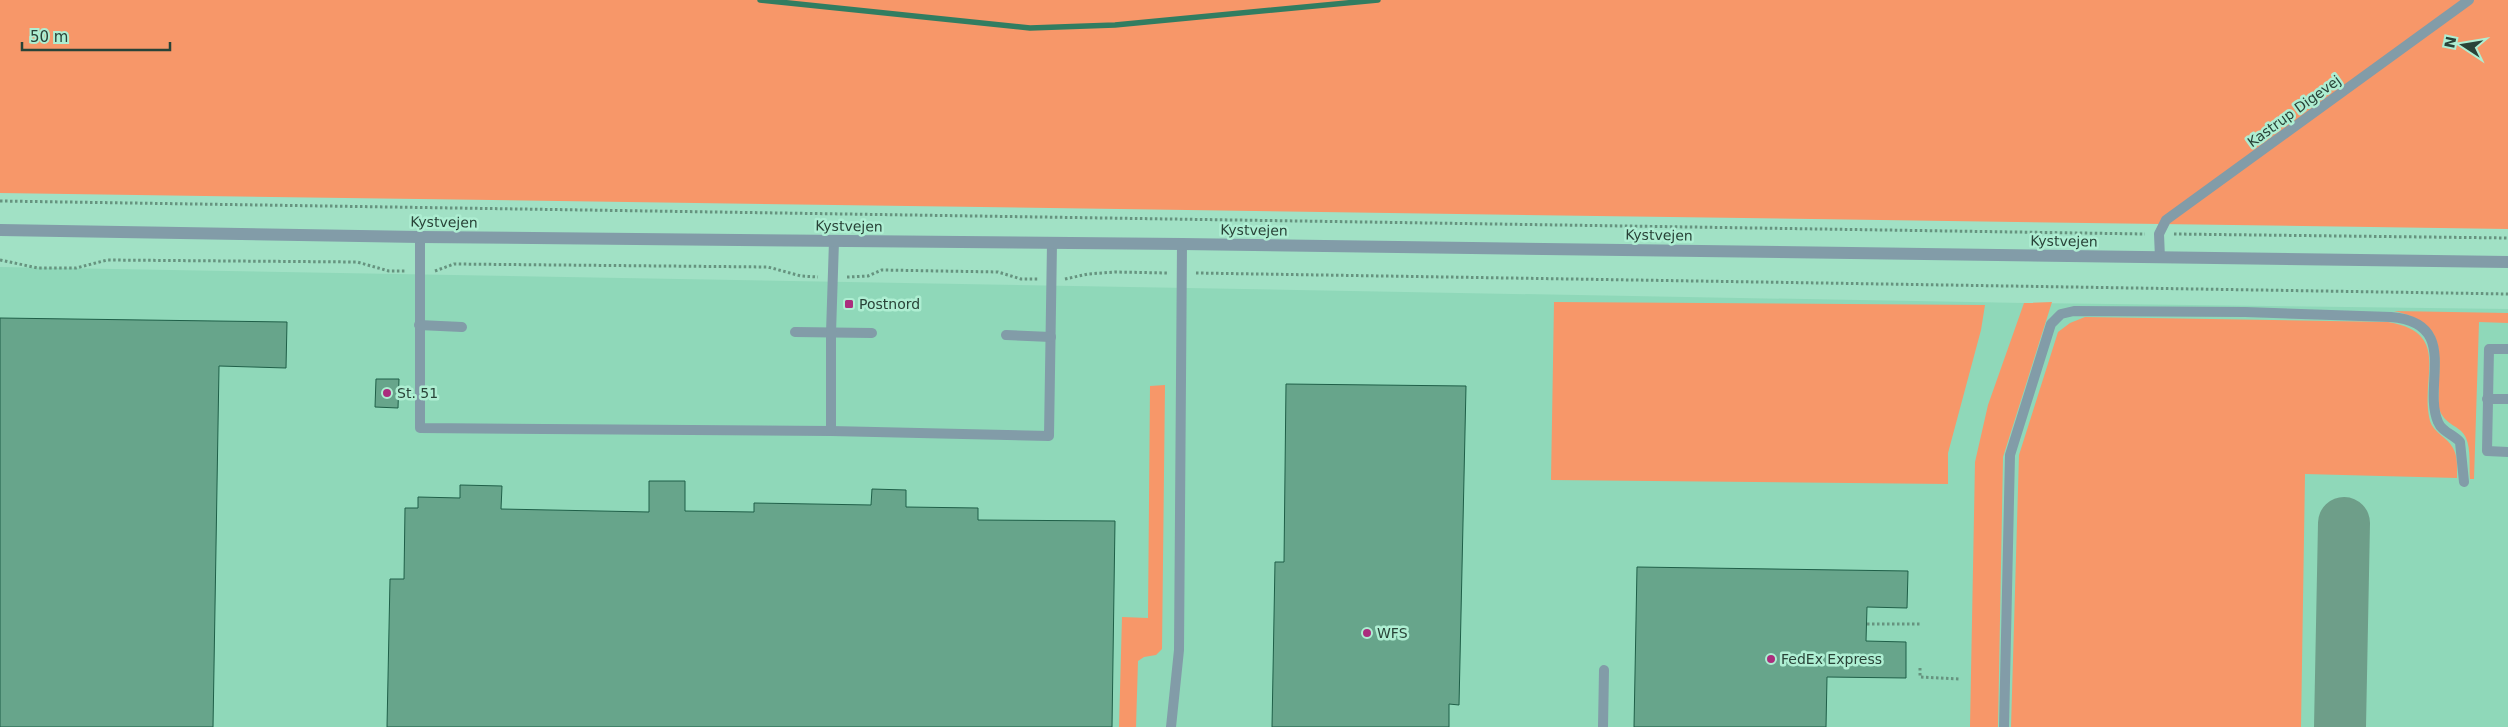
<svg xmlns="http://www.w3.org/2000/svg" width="2508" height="727" font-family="'DejaVu Sans',sans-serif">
  <rect width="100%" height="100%" fill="#a1e1c5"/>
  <path fill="#8fd8b9" d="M0,267L2024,303L2508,309V727H0Z"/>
  <g fill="#f79769">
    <path d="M0,0H2508V229L0,193Z"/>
    <path d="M1554,302L1985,305L1981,330L1948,453V484L1551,480Z"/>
    <path d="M2052,302L2003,457L1998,727H1970L1975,462L1988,405L2024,303Z"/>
    <path d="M2394,311L2508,313V323L2479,322L2474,479H2470C2469,467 2471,449 2466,438C2461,425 2444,426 2439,408C2438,401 2439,392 2439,385C2441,343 2441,322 2394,311Z"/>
    <path d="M2085,317L2388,322C2453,333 2419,378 2430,421C2433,432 2448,438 2453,448C2458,457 2457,468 2457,478L2305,474L2301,727H2011L2019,455L2058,332L2070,323Z"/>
    <path d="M1165,385L1162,649L1156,655L1144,657L1138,661L1136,727H1119L1122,617L1148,618L1150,386Z"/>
  </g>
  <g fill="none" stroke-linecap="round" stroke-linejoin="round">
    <path stroke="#317d61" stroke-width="5.5" d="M760,0L1030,28L1115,25L1378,0"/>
    <path stroke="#6e9e89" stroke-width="52" d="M2340,727L2344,523"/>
  </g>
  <g fill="#67a58b" stroke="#1f5f48">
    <path d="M0,318L287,322L286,368L219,366L213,727H0Z"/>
    <path d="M376,379H399L398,408L375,407Z"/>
    <path d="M1286,384L1466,386L1459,705L1449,704V727H1272L1275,562H1284Z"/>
    <path d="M649,481H685V511L754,512V503L871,505L872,489L906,490V507L978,508V520L1115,521L1112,727H387L390,579H404L405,508H418V497L460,498V485L502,486L501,509L649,512Z"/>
    <path d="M1637,567L1908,571L1907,608L1867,607L1866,641L1906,642V678L1827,677L1826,727H1634Z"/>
  </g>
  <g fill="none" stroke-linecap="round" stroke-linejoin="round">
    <g stroke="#66937f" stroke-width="3" stroke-dasharray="2.5 2.5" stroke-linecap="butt">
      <path d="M0,201L2145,234"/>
      <path d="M2174,234L2508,238"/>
      <path d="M0,260L38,268H76L107,260L357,262L389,271H406"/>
      <path d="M435,271L454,264L768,267L801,276L818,277"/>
      <path d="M1196,273L2508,294"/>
      <path d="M847,277L868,276L882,270L998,272L1021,279H1038"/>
      <path d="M1065,279L1088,274L1115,272L1168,273"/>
      <path d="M1867,624H1921"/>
      <path d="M1920,668V677L1960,679"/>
    </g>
    <g stroke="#829ca8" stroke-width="10">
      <path d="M420,237V428L831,431L1049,436L1052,243"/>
      <path d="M2160,258L2159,234L2166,220L2469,0"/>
      <path d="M419,325L462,327"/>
      <path d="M795,332L872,333"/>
      <path d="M1006,335L1051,337"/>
      <path d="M2508,349H2489L2487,451L2508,452"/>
      <path d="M2487,399H2508"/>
      <path d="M831,431V333L834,241"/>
      <path d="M1171,727L1179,650L1182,244"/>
      <path d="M1603,727L1604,670"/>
      <path d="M2004,727L2010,455L2051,324L2061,314L2074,311L2245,312L2391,317C2461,323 2422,385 2438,422C2442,432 2453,434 2460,442L2464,482"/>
    </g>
    <path stroke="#829ca8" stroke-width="12" d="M0,230L420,237L1182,244L2508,262"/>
  </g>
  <g fill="#ab2d7d" stroke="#aeeed2" stroke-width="2">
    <rect x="844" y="299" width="10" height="10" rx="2.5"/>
    <circle cx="387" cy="393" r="5"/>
    <circle cx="1367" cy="633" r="5"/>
    <circle cx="1771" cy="659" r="5"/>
  </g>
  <g text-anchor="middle" stroke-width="5" stroke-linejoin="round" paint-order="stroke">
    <g font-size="14" fill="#294338" stroke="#aeeed2">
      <text transform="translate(2294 111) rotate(-36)" y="5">Kastrup Digevej</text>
      <text transform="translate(444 222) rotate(1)" y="5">Kystvejen</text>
      <text transform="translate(849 226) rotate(1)" y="5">Kystvejen</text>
      <text transform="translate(1254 230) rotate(1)" y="5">Kystvejen</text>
      <text transform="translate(1659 235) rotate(1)" y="5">Kystvejen</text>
      <text transform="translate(2064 241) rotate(1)" y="5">Kystvejen</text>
    </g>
    <g font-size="14" fill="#294338" stroke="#aeeed2" text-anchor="start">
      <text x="859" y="309">Postnord</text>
      <text x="397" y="398">St. 51</text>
      <text x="1377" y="638">WFS</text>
      <text x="1781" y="664">FedEx Express</text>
    </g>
  </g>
  <g transform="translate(2463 45) rotate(282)" stroke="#aeeed2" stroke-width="4" paint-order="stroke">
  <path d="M0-4L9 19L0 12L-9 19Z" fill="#294338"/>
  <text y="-8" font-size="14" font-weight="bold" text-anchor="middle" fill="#294338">N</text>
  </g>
  <path d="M22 42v8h148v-8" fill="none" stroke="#294338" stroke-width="2.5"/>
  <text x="30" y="42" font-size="15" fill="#294338" stroke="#aeeed2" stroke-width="4" paint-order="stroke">50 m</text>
</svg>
